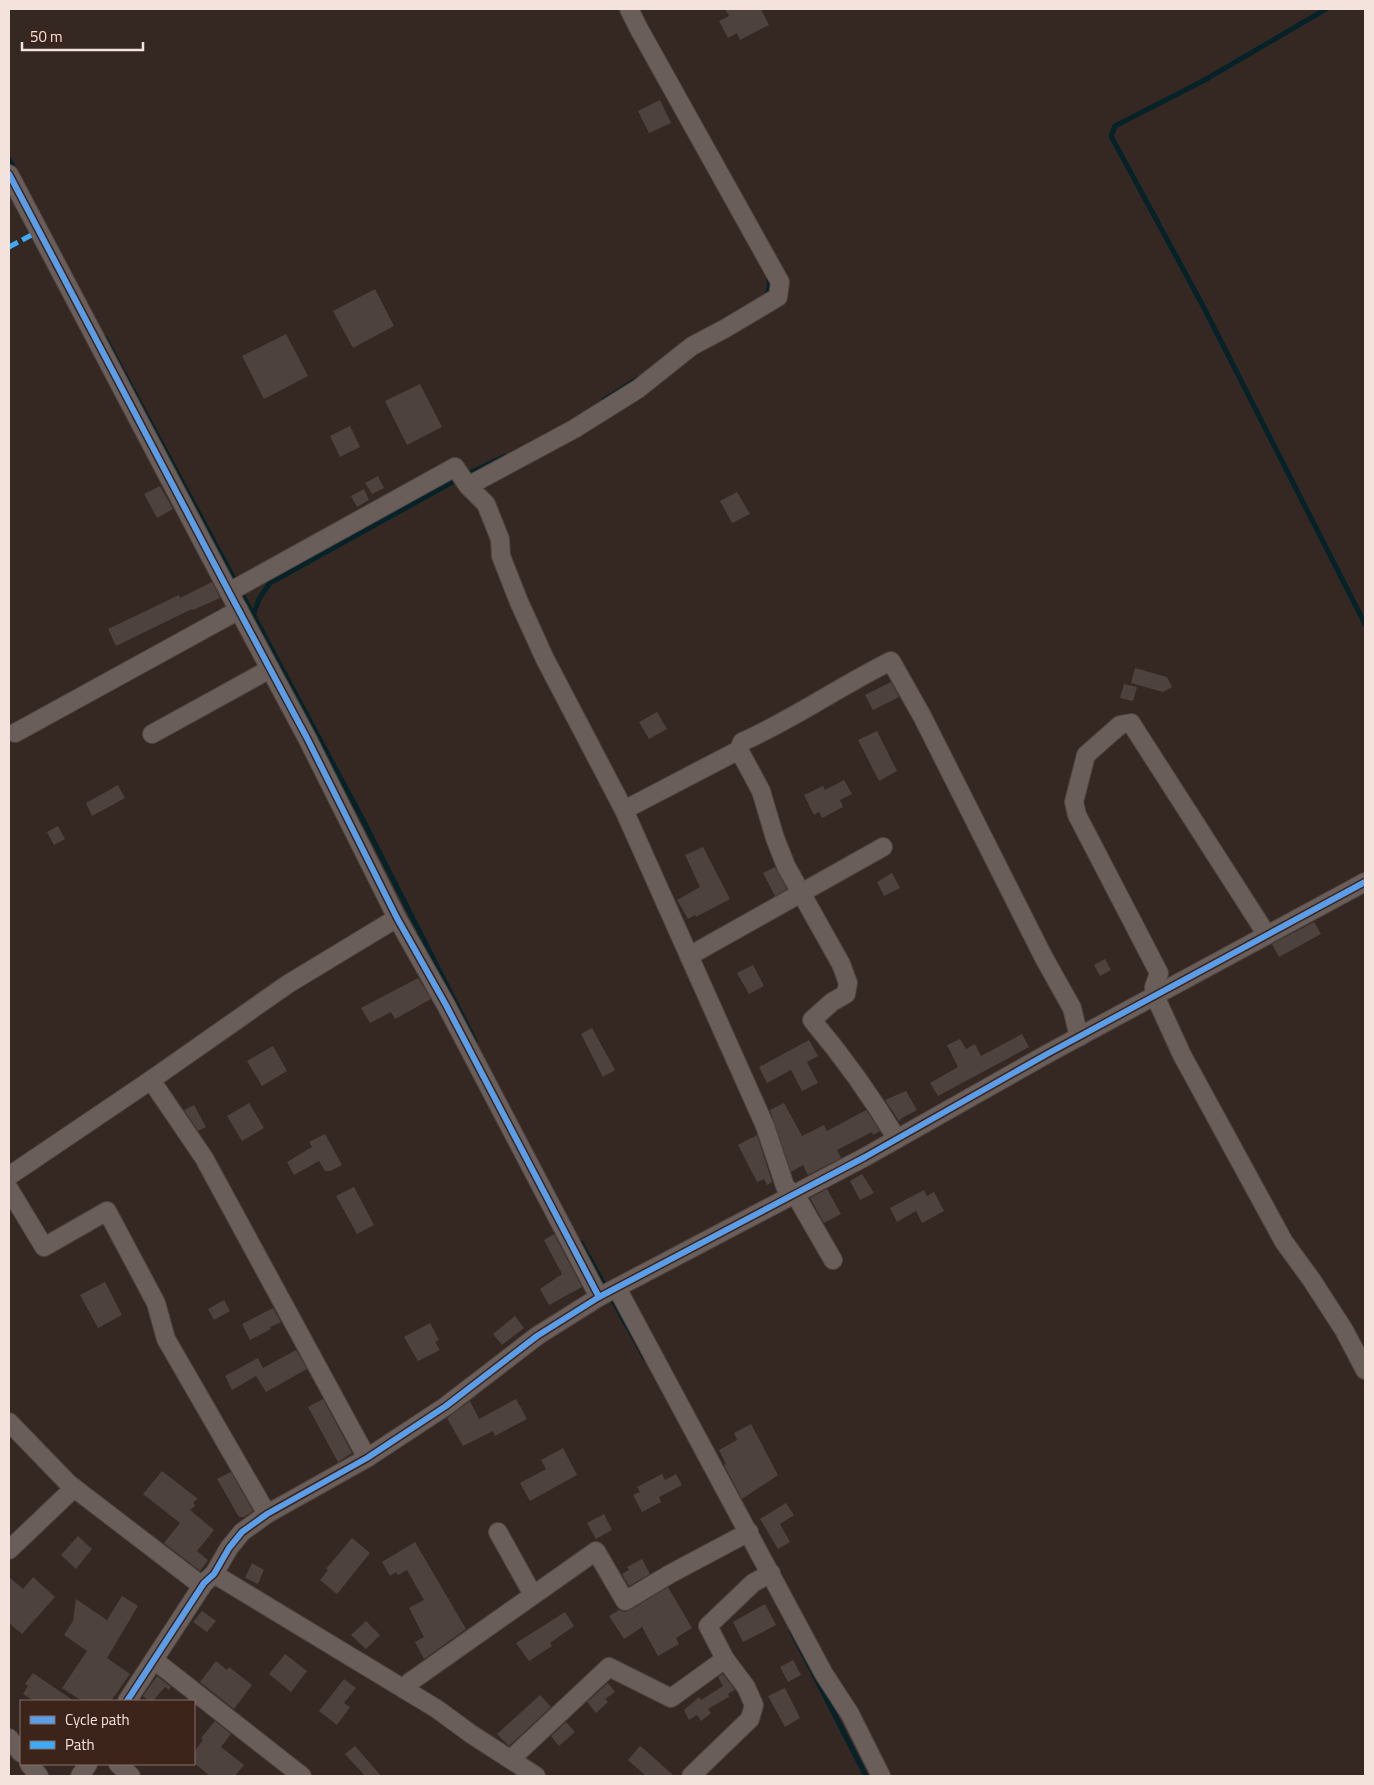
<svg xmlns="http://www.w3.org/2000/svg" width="1374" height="1785" font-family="'Titillium Web',sans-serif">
  <rect width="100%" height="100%" fill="#352823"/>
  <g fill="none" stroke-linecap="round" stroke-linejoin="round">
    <g stroke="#052228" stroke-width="5">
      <path d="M1326,9L1203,81L1115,126L1111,136L1202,304L1365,624"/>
      <path d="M9,159L16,172"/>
      <path d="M765,297C771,290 770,283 768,275"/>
      <path d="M105,338L363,820L475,1041"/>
      <path d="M604,400L639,378"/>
      <path d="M466,475L505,456"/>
      <path d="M254,613L259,599L270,583L458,479"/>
      <path d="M581,1243L645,1358"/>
      <path d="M791,1630L866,1776"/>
    </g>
  </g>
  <g fill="#4d423e">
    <path d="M725,9H761L769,25L740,40L737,33L728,38L719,21L729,16Z"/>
    <path d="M660,100L671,123L649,133L638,111Z"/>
    <path d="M375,289L394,326L353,348L333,311Z"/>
    <path d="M286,334L308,376L264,399L242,356Z"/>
    <path d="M420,384L442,427L407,445L385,401Z"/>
    <path d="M350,426L360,447L340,457L330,436Z"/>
    <path d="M378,476L384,488L372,494L365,483Z"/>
    <path d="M160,486L173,509L157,518L144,494Z"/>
    <path d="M364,489L369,500L357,507L351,496Z"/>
    <path d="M737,492L750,514L732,523L720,501Z"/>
    <path d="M212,582L220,598L193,610L192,609L116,646L108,629L179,595L180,598Z"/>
    <path d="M1135,668L1167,677L1172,687L1163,692L1131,683Z"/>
    <path d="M891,682L899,697L873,710L865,695Z"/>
    <path d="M1124,684L1137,687L1133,701L1120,698Z"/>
    <path d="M657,712L667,729L649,739L639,722Z"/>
    <path d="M877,731L897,771L879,781L858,740Z"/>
    <path d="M844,780L852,794L840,800L843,807L822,818L819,812L814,815L804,795L823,786L825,790Z"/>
    <path d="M118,785L125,798L92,816L86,803Z"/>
    <path d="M58,826L65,839L54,845L47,832Z"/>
    <path d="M703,847L730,899L696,917L695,915L688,919L677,900L700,887L685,855Z"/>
    <path d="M775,867L787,889L775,896L763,873Z"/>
    <path d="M892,873L900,888L884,896L877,882Z"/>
    <path d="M1314,922L1321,934L1279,957L1272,944Z"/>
    <path d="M1105,959L1111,970L1100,976L1094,965Z"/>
    <path d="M753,965L764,986L749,994L737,973Z"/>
    <path d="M418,978L431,999L395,1019L391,1012L370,1023L361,1008Z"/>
    <path d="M592,1028L615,1070L603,1077L581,1034Z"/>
    <path d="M1022,1034L1029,1047L938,1096L930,1083L958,1067L947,1045L960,1039L966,1049L975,1044L981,1056Z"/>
    <path d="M809,1040L818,1056L807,1062L818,1083L802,1091L791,1070L767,1083L759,1067Z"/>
    <path d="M273,1046L287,1071L262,1086L247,1061Z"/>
    <path d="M906,1091L917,1110L900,1119L901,1120L899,1121L885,1100Z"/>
    <path d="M249,1103L264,1128L242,1141L227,1116Z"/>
    <path d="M784,1103L802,1136L824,1125L827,1131L866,1110L880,1131L873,1135L872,1132L837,1150L841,1158L808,1175L803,1165L791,1172L770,1110Z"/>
    <path d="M194,1105L206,1127L198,1131L184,1110Z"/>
    <path d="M325,1134L342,1165L330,1171H325L319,1161L294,1175L287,1162L312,1147L309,1142Z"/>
    <path d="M757,1135L772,1182L767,1185L764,1179L757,1182L738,1145Z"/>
    <path d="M862,1174L874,1193L860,1200L850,1181Z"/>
    <path d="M354,1187L374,1225L357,1234L336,1196Z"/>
    <path d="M827,1189L841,1214L824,1223L810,1198Z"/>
    <path d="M924,1190L927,1196L934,1192L944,1211L922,1223L916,1211L897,1222L890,1208Z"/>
    <path d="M554,1234L582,1287L549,1305L540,1289L562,1274L544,1240Z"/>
    <path d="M105,1282L122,1315L98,1328L80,1295Z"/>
    <path d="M224,1300L230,1311L214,1320L208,1309Z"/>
    <path d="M273,1308L281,1322L270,1327L271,1329L250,1340L242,1324Z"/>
    <path d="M515,1316L524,1328L502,1345L493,1334Z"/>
    <path d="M430,1323L439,1340L435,1342L440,1350L418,1361L404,1337Z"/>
    <path d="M296,1350L307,1369L266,1392L256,1376L232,1390L225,1376L258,1358L263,1368Z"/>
    <path d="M323,1399L352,1453L338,1462L308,1407Z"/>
    <path d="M516,1399L527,1419L495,1436L493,1431L463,1446L447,1418L470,1401L479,1419Z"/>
    <path d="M751,1424L778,1475L742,1499L724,1465L726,1464L719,1450L737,1440L734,1433Z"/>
    <path d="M563,1448L577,1475L530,1501L520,1483L546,1469L541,1460Z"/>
    <path d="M162,1471L198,1499L193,1502L195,1506L190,1510L214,1530L197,1551L208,1560L200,1571L164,1543L180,1523L143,1494Z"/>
    <path d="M231,1472L253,1511L244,1517H239L217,1479Z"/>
    <path d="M662,1474L665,1480L676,1474L682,1485L659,1497L661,1502L642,1512L633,1495L640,1492L637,1487Z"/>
    <path d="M786,1503L794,1515L780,1524L790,1542L778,1549L760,1519Z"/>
    <path d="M604,1514L612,1530L596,1539L587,1523Z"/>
    <path d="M78,1536L92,1549L76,1569L61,1555Z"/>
    <path d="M352,1538L370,1553L337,1594L320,1580L328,1570L326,1569Z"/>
    <path d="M415,1542L466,1629L424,1659L415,1642L424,1637L409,1608L424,1600L407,1570L398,1575L396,1572L390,1576L382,1562Z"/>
    <path d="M642,1559L650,1574L629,1586L622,1574L629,1570L627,1567Z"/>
    <path d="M252,1563L264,1570L258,1584L245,1578Z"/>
    <path d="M9,1577L23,1589L33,1577L55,1597L22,1634L9,1623Z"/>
    <path d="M668,1587L692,1628L676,1638L679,1644L658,1656L642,1627L624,1639L609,1616L619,1610L625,1612L630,1610Z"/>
    <path d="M122,1596L138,1606L107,1658L130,1674L111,1701H82L62,1688L87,1651L64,1635L73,1621L76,1599L107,1620Z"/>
    <path d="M765,1604L776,1625L743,1642L733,1622Z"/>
    <path d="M202,1611L216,1621L207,1632L193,1622Z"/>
    <path d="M565,1612L574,1626L550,1643L552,1646L529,1661L516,1643Z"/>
    <path d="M366,1621L380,1635L366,1649L351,1635Z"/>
    <path d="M285,1654L307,1671L291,1692L269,1674Z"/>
    <path d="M793,1660L801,1675L788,1682L780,1667Z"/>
    <path d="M216,1661L227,1670L229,1667L252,1685L234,1709L200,1682Z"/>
    <path d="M33,1673L74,1701H34L23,1694L28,1686L25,1684Z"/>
    <path d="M723,1674L735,1690L728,1694L729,1697L708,1709L711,1713L701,1721L697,1715L689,1720L684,1710L699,1697L701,1700L723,1686L718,1677Z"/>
    <path d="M157,1676L171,1687L169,1690L165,1687L153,1701H149L143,1696Z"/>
    <path d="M344,1679L356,1688L344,1703L350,1707L337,1725L319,1711Z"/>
    <path d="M608,1683L615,1692L605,1699L608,1702L596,1713L587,1702Z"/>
    <path d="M785,1688L800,1718L785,1727L768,1696Z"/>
    <path d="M540,1695L551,1707L509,1746L497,1734Z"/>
    <path d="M215,1721L231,1734L221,1747L244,1765L235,1776H210L194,1763V1752L203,1740L201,1738Z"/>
    <path d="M566,1722L575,1732L559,1746L551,1736Z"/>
    <path d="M355,1746L381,1776H365L345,1754Z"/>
    <path d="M640,1746L644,1749L674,1776H646L628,1760Z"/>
  </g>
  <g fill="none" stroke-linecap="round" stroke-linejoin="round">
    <g stroke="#4f443f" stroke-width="20">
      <g id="minor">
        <path d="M9,174L229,592L307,738L397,918L446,1005L599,1297"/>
        <path d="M468,486L486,504L500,539L501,556L519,602L545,659L624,810L765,1126L785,1186L799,1201L833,1260"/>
        <path d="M229,592L455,467L468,486L574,429L638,389L692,346L726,328L778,297L780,282L639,29L629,9"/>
        <path d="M15,733L239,610"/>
        <path d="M152,734L270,669"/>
        <path d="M739,750L742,742C794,719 840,686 891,661L922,716L1044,958L1072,1008L1079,1037"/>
        <path d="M624,810L739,750L761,791L775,838L786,866L841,964L848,983L846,994L832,1002L812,1020C844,1058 871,1096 897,1139"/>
        <path d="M1267,935L1131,723L1120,725L1086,755L1074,802L1077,815L1159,973L1154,987L1155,996L1182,1055L1284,1242L1311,1279L1344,1330L1365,1370"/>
        <path d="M689,956L883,847"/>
        <path d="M151,1080L204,1158L367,1458"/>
        <path d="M9,1176L151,1080L288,984L397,918"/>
        <path d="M9,1189L44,1247L107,1211L156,1303L166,1339L267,1514"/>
        <path d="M617,1288L824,1674L850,1714L881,1776"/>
        <path d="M9,1422L69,1484L197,1582L204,1583"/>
        <path d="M498,1532L533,1595"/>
        <path d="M9,1550L74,1488"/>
        <path d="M214,1574L437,1709L471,1734L536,1776"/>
        <path d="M154,1660L302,1776"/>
        <path d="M404,1689L410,1682L596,1551L625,1601L670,1574L749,1532"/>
        <path d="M127,1701L204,1583L214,1574L229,1548L242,1532L267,1514L367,1458L446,1406L537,1336L599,1297L865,1157L1047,1054L1365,882"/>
        <path d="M9,1738L21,1753"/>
        <path d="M511,1759L609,1667L671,1698L725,1659"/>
        <path d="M29,1764L39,1776"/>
        <path d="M118,1764L131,1776"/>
        <path d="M80,1776L88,1764"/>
        <path d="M691,1776L750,1719L754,1705L746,1687L725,1659L708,1626L753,1583L771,1573"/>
      </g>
    </g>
    <use href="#minor" stroke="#6a5e5a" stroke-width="18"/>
    <path stroke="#3fa9f5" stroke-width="5" stroke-dasharray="10 5" stroke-linecap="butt" d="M9,247L39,231"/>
    <g stroke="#3d241b" stroke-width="9">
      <g id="cycleway">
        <path d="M9,174L229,592L307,738L397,918L446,1005L599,1297"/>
        <path d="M127,1701L204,1583L214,1574L229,1548L242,1532L267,1514L367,1458L446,1406L537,1336L599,1297L865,1157L1047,1054L1365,882"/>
      </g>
    </g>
    <use href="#cycleway" stroke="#5a9eea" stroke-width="6"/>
  </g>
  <rect width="1374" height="1785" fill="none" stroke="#f4e3dd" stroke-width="20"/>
  <rect x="20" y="1700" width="175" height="65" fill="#3d241b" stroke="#867069"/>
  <rect x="30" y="1716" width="25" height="8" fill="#5a9eea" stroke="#867069"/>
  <text x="65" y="1725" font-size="15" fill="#f4e3dd">Cycle path</text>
  <rect x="30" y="1741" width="25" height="8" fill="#3fa9f5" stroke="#867069"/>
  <text x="65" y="1750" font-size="15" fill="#f4e3dd">Path</text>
  <path d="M22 42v8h121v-8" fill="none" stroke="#f4e3dd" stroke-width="2.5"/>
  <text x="30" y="42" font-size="15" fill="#f4e3dd" stroke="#3d241b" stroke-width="4" paint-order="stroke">50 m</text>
</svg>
